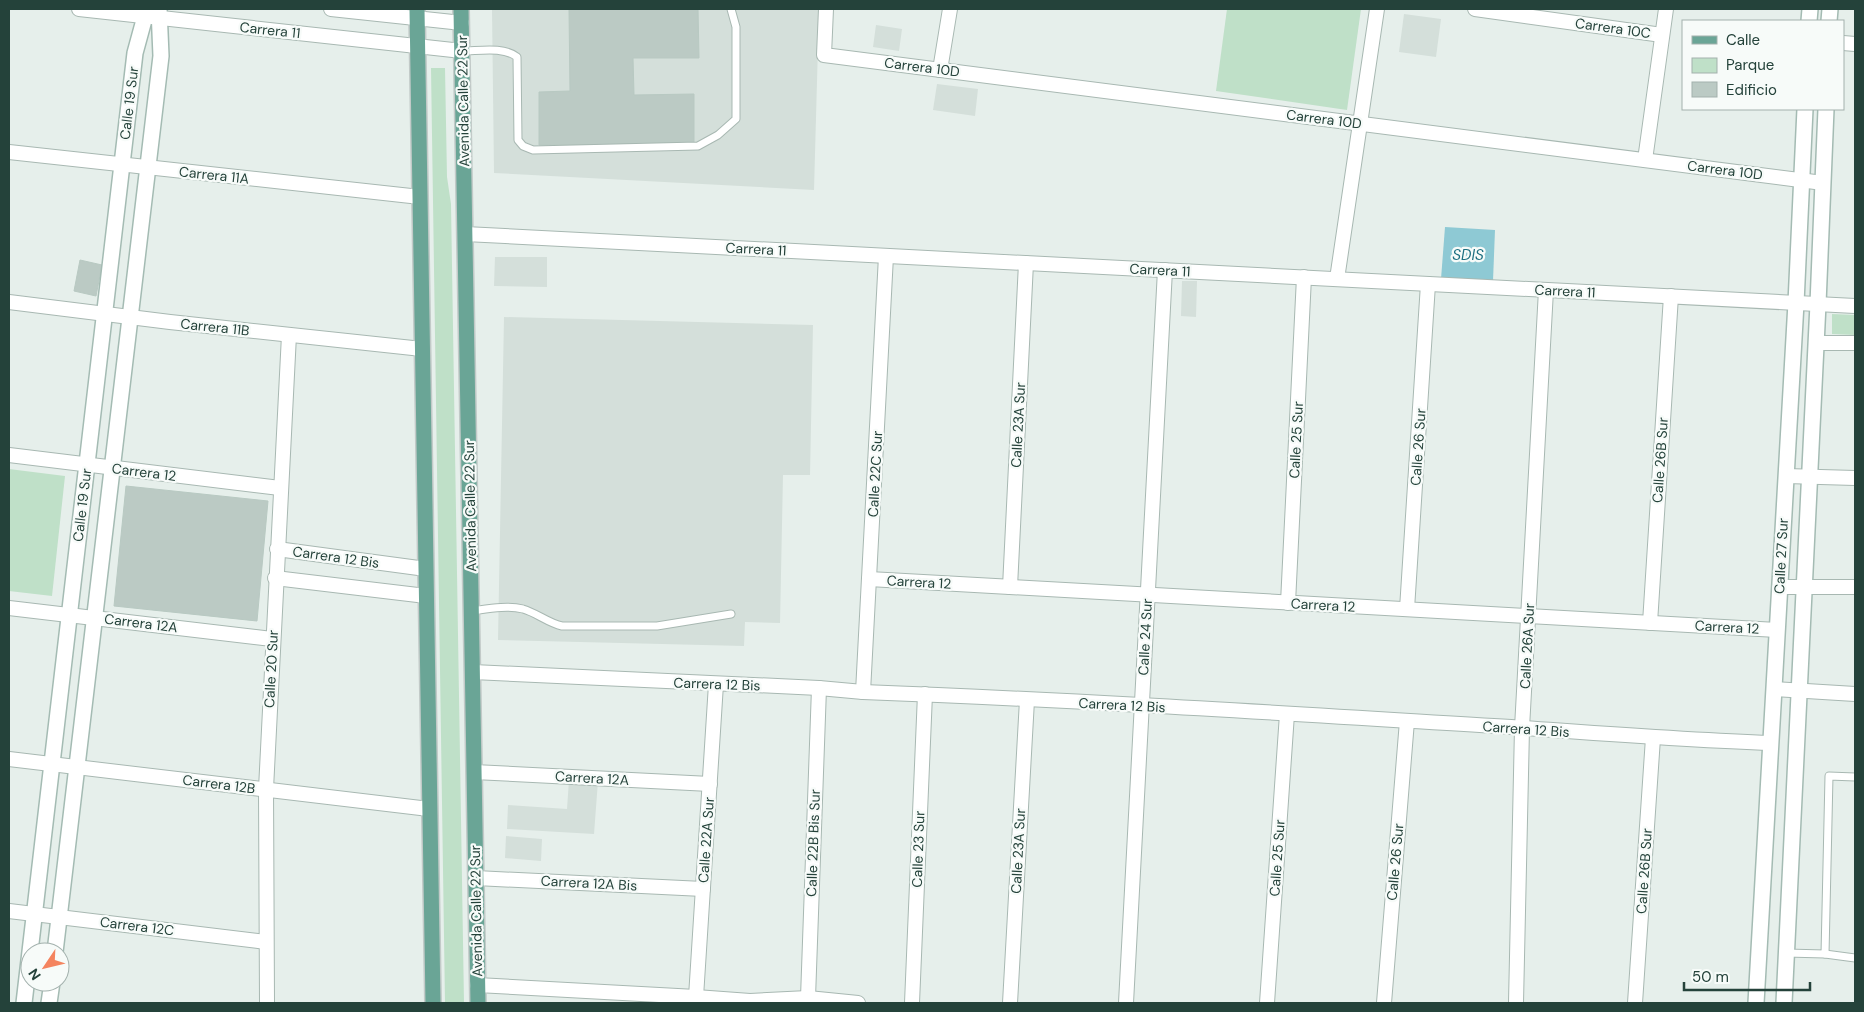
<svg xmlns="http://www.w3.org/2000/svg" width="1864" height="1012" font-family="'DM Sans',sans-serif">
  <rect width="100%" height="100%" fill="#e6efeb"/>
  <g fill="#d4dfda">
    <path d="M492,9H819L814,190L494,173Z"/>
    <path d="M1404,14L1441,19L1436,57L1399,52Z"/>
    <path d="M876,25L902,29L899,51L873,47Z"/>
    <path d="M937,84L978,89L975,116L933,110Z"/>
    <path d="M495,257H547V287L494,286Z"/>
    <path d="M1182,281H1197L1196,317L1181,316Z"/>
    <path d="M504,317L813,325L810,475H783L780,623L745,622L744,646L498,640Z"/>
    <path d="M569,780L598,781L594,834L507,829L508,805L567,809Z"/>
    <path d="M506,836L542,839L541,861L505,858Z"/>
  </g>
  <g fill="#bfe0c8">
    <path d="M1227,9H1361L1347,110L1216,91Z"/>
    <path d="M431,68H445L447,177L451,204L464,1003H445Z"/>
    <path d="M1832,314L1855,315V335L1832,334Z"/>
    <path d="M9,469L65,476L52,596L9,591Z"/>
  </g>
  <path fill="#8ec9d4" d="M1445,227L1495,230L1493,281L1441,279Z"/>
  <g fill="#bbcac4" stroke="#b8c9c2">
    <path d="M569,9H698L699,58H633L634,95L694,94V144L539,145V92L570,91Z"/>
    <path d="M80,260L102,265L96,296L74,291Z"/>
    <path d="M126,486L268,501L257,621L114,606Z"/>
  </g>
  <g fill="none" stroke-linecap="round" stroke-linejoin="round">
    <g stroke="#a8b8b2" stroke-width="9">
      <g id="lane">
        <path d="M462,51C479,51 503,46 517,57L518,140L523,146L533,150L698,146L718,135L736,119V27L731,9"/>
        <path d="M472,611C487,609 507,605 523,609C537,613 548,623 562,626H657L731,614"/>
        <path d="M1786,953L1825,954L1829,776L1855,777"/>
        <path d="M1825,954L1855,958"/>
      </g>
    </g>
    <g stroke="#a8b8b2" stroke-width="16">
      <g id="street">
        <path d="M79,9L462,51"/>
        <path d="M331,9L462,23"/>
        <path d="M826,9L824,55L1823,183"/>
        <path d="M1475,9L1662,35"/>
        <path d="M1843,43L1855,44"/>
        <path d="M940,70L950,9"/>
        <path d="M9,152L420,197"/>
        <path d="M1645,160L1666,9"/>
        <path d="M465,234L1855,306"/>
        <path d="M1337,279L1377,9"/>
        <path d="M9,302L170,322L422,349"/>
        <path d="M1816,343H1855"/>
        <path d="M9,455L280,488"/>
        <path d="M1786,476L1855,478"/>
        <path d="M277,549L426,569"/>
        <path d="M275,578L426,596"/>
        <path d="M869,579L1777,630"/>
        <path d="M1010,587L1026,263"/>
        <path d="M1780,587H1855"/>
        <path d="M1288,603L1304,277"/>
        <path d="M9,608L272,639"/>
        <path d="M1407,609L1428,284"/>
        <path d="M1650,623L1671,296"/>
        <path d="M473,672L819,688L863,692C1079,700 1295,714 1511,727C1597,733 1684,740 1771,743"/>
        <path d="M1774,689L1855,694"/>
        <path d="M863,692L886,256"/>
        <path d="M9,759L429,809"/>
        <path d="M474,772L710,784"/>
        <path d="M476,878L703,889"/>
        <path d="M9,911L266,942"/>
        <path d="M477,985L696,997L750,1001L808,998L858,1003"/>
        <path d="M696,997L716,684"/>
        <path d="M808,998L819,688"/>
        <path d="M267,1003L266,789L289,335"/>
        <path d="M912,1003L925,694"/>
        <path d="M1010,1003L1027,700"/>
        <path d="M1126,1003L1165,270"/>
        <path d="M1267,1003L1287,714"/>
        <path d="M1384,1003L1407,721"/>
        <path d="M1516,1003L1522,728L1546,290"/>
        <path d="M1635,1003L1653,738"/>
      </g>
    </g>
    <g stroke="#a4bbb3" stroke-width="18">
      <g id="secondary">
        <path d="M1809,21L1810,9"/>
        <path d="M1829,21L1830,9"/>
        <path d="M55,952L161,56L159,9"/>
        <path d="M24,1003L135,53L147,9"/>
        <path d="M49,1003L52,982"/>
        <path d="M1756,1003L1796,303L1805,109"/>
        <path d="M1784,1003L1818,304L1826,109"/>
      </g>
    </g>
    <g stroke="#c2cac8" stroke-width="18">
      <g id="primary">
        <path d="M417,9L433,1003"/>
        <path d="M461,9L478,1003"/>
      </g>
    </g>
    <use href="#lane" stroke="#fff" stroke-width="7"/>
    <use href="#street" stroke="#fff" stroke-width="14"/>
    <use href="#secondary" stroke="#fff" stroke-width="15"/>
    <use href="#primary" stroke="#6aa596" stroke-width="15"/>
  </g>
  <g text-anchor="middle" stroke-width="4.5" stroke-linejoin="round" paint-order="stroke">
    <g font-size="14" fill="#24423a" stroke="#f7fbf9">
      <text transform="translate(1613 28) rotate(8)" y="5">Carrera 10C</text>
      <text transform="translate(270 30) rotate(6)" y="5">Carrera 11</text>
      <text transform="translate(922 67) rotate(7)" y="5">Carrera 10D</text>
      <text transform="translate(463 101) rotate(-91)" y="5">Avenida Calle 22 Sur</text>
      <text transform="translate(129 103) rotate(-83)" y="5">Calle 19 Sur</text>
      <text transform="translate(1324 119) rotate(7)" y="5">Carrera 10D</text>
      <text transform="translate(1725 170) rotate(7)" y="5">Carrera 10D</text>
      <text transform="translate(214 175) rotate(6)" y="5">Carrera 11A</text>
      <text transform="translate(756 249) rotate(3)" y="5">Carrera 11</text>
      <text transform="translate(1160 270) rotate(3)" y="5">Carrera 11</text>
      <text transform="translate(1565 291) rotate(3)" y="5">Carrera 11</text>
      <text transform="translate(215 327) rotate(6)" y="5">Carrera 11B</text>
      <text transform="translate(1018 425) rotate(-87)" y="5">Calle 23A Sur</text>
      <text transform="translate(1296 440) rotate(-87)" y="5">Calle 25 Sur</text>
      <text transform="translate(1418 447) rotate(-86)" y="5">Calle 26 Sur</text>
      <text transform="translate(1660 460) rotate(-86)" y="5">Calle 26B Sur</text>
      <text transform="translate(144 472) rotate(7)" y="5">Carrera 12</text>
      <text transform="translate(875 474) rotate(-87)" y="5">Calle 22C Sur</text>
      <text transform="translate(82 505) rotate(-83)" y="5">Calle 19 Sur</text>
      <text transform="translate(470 506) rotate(-91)" y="5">Avenida Calle 22 Sur</text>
      <text transform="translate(1781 556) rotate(-87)" y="5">Calle 27 Sur</text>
      <text transform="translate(336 557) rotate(8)" y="5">Carrera 12 Bis</text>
      <text transform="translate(919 582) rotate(3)" y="5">Carrera 12</text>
      <text transform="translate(1323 605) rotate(3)" y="5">Carrera 12</text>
      <text transform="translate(141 623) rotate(7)" y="5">Carrera 12A</text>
      <text transform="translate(1727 627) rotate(3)" y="5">Carrera 12</text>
      <text transform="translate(1145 637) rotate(-87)" y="5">Calle 24 Sur</text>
      <text transform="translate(1527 646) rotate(-87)" y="5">Calle 26A Sur</text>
      <text transform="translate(271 669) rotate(-87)" y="5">Calle 20 Sur</text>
      <text transform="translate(717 684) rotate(2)" y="5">Carrera 12 Bis</text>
      <text transform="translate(1122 705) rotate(3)" y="5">Carrera 12 Bis</text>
      <text transform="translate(1526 729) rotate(4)" y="5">Carrera 12 Bis</text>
      <text transform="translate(592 778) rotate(3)" y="5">Carrera 12A</text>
      <text transform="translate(219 784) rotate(7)" y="5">Carrera 12B</text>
      <text transform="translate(706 840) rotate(-86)" y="5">Calle 22A Sur</text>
      <text transform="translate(813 843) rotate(-88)" y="5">Calle 22B Bis Sur</text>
      <text transform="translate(918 849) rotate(-88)" y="5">Calle 23 Sur</text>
      <text transform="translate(1018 851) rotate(-87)" y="5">Calle 23A Sur</text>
      <text transform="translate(1277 858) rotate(-86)" y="5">Calle 25 Sur</text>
      <text transform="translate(1395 862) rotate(-85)" y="5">Calle 26 Sur</text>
      <text transform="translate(1644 871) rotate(-86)" y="5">Calle 26B Sur</text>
      <text transform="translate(589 883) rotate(3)" y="5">Carrera 12A Bis</text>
      <text transform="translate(476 911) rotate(-91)" y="5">Avenida Calle 22 Sur</text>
      <text transform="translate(137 926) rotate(7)" y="5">Carrera 12C</text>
    </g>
    <g font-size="15" font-style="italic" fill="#1c6f80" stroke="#f7fbf9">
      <text x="1468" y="260">SDIS</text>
    </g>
  </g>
  <rect width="1864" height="1012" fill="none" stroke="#24423a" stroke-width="20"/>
  <rect x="1682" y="20" width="162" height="90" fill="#f7fbf9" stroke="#a3b1ad"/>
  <rect x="1692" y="36" width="25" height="8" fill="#6aa596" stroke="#a3b1ad"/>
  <text x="1726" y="45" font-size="15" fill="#24423a">Calle</text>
  <rect x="1692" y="58" width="25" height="15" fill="#bfe0c8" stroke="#a3b1ad"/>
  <text x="1726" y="70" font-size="15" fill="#24423a">Parque</text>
  <rect x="1692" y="82" width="25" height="15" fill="#bbcac4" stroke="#a3b1ad"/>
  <text x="1726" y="95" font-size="15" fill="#24423a">Edificio</text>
  <g transform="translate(45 967) rotate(235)"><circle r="24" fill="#f7fbf9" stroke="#a3b1ad"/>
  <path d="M0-4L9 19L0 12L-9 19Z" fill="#f4845f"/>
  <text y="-8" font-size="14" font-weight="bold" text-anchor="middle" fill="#24423a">N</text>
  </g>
  <path d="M1684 982v8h126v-8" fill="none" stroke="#24423a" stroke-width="2.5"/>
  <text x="1692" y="982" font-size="15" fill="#24423a" stroke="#f7fbf9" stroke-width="4" paint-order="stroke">50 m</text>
</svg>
